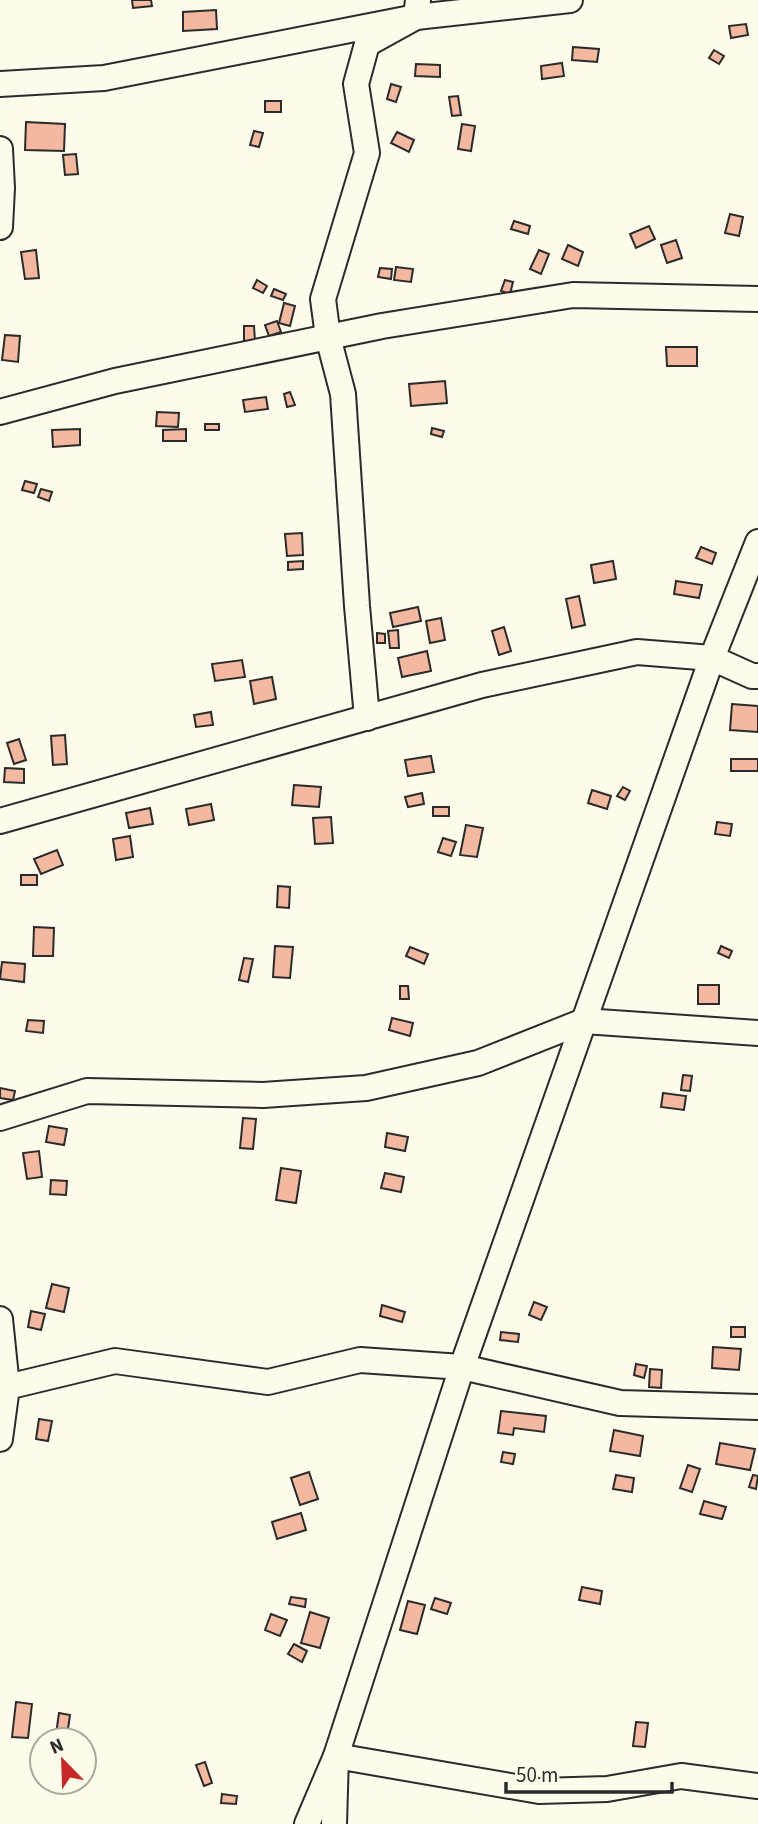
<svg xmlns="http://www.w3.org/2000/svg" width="758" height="1824" font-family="'Source Sans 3',sans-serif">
  <rect width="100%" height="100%" fill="#fdfbea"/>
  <g fill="#f2b8a0" stroke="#2b2b2b" stroke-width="2">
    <path d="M132,0H151L152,6L133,8Z"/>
    <path d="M216,10L217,29L183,31V12Z"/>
    <path d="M746,24L748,35L731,38L729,26Z"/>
    <path d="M573,47L599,49L597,62L572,60Z"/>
    <path d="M714,50L724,56L719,64L709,58Z"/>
    <path d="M562,63L564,76L542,79L541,66Z"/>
    <path d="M416,64L440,65V77L415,76Z"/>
    <path d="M391,84L401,87L396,102L387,99Z"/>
    <path d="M458,96L461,115L452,116L449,97Z"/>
    <rect x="265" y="101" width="16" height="11"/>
    <path d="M26,122L65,124L64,151L25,150Z"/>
    <path d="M462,124L475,126L471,151L458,149Z"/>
    <path d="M254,131L263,133L259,147L250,145Z"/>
    <path d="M397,132L414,140L409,152L391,143Z"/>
    <path d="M76,154L78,174L65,175L63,155Z"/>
    <path d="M730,214L743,217L739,236L725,233Z"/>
    <path d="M514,221L530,226L528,234L511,229Z"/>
    <path d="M649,226L655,239L636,248L630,234Z"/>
    <path d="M676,240L682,258L667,263L661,245Z"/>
    <path d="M568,245L583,252L578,266L562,259Z"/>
    <path d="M36,250L39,278L25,279L21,252Z"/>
    <path d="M539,250L549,254L541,274L530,269Z"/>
    <path d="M396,267L413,269L411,282L394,280Z"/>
    <path d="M380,268L392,269L391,279L378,277Z"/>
    <path d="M257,280L267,286L263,293L253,288Z"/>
    <path d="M505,280L513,282L510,294L501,291Z"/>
    <path d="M274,289L286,294L283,300L271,296Z"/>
    <path d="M284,303L295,306L290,326L279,323Z"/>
    <path d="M277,321L281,332L269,336L265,325Z"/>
    <path d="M244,326H254L255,341H244Z"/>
    <path d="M5,335L20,336L18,362L2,360Z"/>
    <path d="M666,347H697V366H667Z"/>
    <path d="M445,381L447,403L411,406L409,384Z"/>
    <path d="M290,392L295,405L287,407L284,394Z"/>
    <path d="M266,397L268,409L245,412L243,400Z"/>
    <path d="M157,412L179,413L178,427L156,426Z"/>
    <rect x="205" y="424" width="14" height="6"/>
    <path d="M432,428L444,431L442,437L431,434Z"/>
    <path d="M80,429V445L53,447L52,430Z"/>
    <path d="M186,429V441H163V430Z"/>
    <path d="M25,481L37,484L34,493L22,490Z"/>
    <path d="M41,489L52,492L49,501L38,497Z"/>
    <path d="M302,533L303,555L287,556L285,534Z"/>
    <path d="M701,547L716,553L712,564L696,558Z"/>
    <path d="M303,561V569L288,570V562Z"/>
    <path d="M613,561L616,579L594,583L591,565Z"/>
    <path d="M676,581L702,585L699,598L674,594Z"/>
    <path d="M579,596L585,625L572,628L566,599Z"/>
    <path d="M418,607L421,621L393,627L390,613Z"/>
    <path d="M441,618L445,640L430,643L426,621Z"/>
    <path d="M504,627L511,651L499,655L492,631Z"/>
    <path d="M398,630L399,648H390L388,631Z"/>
    <path d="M377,633L385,634V643H377Z"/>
    <path d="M427,651L431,671L402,677L398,658Z"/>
    <path d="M242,660L245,677L215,681L212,664Z"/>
    <path d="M272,677L276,699L254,704L250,681Z"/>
    <path d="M732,704L758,706V732L730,730Z"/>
    <path d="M211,712L213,725L196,727L194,715Z"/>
    <path d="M65,735L67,764L53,765L51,736Z"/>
    <path d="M19,739L26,760L14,764L7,743Z"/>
    <path d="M431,756L434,772L408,776L405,760Z"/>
    <rect x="731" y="759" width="27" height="12"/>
    <path d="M5,768L24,769V783L4,782Z"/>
    <path d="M294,785L321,787L319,807L292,805Z"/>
    <path d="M623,787L630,791L625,800L617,796Z"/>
    <path d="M592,790L611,796L607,809L588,803Z"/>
    <path d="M422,793L424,804L408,807L405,797Z"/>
    <path d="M211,804L214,820L189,825L186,809Z"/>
    <rect x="433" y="807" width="16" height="9"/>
    <path d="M150,808L153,824L129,828L126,813Z"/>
    <path d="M331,817L333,843L315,844L313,818Z"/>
    <path d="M717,822L732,824L730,836L715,834Z"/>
    <path d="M466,825L483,828L477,857L460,855Z"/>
    <path d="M130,836L133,857L116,860L113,839Z"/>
    <path d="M443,838L456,842L451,856L438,852Z"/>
    <path d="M57,850L63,865L41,874L34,859Z"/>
    <rect x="21" y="875" width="16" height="10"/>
    <path d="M278,886L290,887L289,908L277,907Z"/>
    <path d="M34,927L54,928L53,956H33Z"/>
    <path d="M275,946L293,947L290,978L273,977Z"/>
    <path d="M721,946L732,951L729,958L718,953Z"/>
    <path d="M410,947L428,954L424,964L406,956Z"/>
    <path d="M244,958L253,959L248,982L239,980Z"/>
    <path d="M2,962L25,964L24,982L0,979Z"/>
    <rect x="698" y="985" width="21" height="19"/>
    <path d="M400,986H408L409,999H400Z"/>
    <path d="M392,1018L413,1023L410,1036L389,1030Z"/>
    <path d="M28,1020L44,1021L43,1033L26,1031Z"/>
    <path d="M683,1075L692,1076L690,1091L681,1090Z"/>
    <path d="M0,1088L15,1091L13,1100L0,1098Z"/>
    <path d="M663,1093L686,1096L684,1110L661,1107Z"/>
    <path d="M243,1118L256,1119L253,1149L240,1148Z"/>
    <path d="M49,1126L67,1129L64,1145L46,1142Z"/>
    <path d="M387,1133L408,1137L405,1151L385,1147Z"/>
    <path d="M39,1151L42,1177L27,1179L23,1153Z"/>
    <path d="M281,1168L301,1171L296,1203L276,1200Z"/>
    <path d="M385,1173L404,1177L401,1192L381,1188Z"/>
    <path d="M51,1180L67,1181L66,1195L50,1194Z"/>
    <path d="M52,1284L69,1288L64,1312L46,1308Z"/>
    <path d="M534,1302L547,1307L541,1320L529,1315Z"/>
    <path d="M382,1305L405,1312L402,1322L380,1316Z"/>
    <path d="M31,1311L45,1314L41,1330L28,1327Z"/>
    <rect x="731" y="1327" width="14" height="10"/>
    <path d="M501,1332L519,1334L518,1342L500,1340Z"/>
    <path d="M713,1347L741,1349L739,1370L712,1368Z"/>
    <path d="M636,1364L647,1366L644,1378L634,1375Z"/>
    <path d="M650,1369L662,1370L661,1388L649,1387Z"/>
    <path d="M501,1411L546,1416L544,1432L514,1428L513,1435L498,1433Z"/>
    <path d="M39,1419L52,1421L48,1441L36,1439Z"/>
    <path d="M614,1430L643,1436L640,1456L610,1451Z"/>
    <path d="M720,1443L755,1449L750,1470L716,1464Z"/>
    <path d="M503,1452L515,1454L513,1464L501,1462Z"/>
    <path d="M688,1465L700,1469L692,1492L680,1488Z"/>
    <path d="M309,1472L318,1499L300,1505L291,1478Z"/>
    <path d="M616,1475L634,1478L632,1492L613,1489Z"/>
    <path d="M753,1475L758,1476L756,1489L749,1487Z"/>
    <path d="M704,1501L726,1507L722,1519L700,1514Z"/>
    <path d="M301,1513L306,1530L277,1539L272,1522Z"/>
    <path d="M582,1587L602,1591L600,1604L579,1600Z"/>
    <path d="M291,1597L306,1599L305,1607L289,1604Z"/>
    <path d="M435,1598L451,1603L447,1614L431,1609Z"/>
    <path d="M408,1601L425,1605L417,1634L400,1630Z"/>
    <path d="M310,1612L329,1618L320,1648L301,1643Z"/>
    <path d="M271,1614L287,1620L280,1636L265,1630Z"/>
    <path d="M294,1644L307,1651L302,1662L288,1654Z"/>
    <path d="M16,1702L32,1704L28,1738L12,1737Z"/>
    <path d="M59,1713L70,1715L67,1736L56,1734Z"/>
    <path d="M636,1722L648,1723L645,1747L633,1746Z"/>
    <path d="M205,1762L212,1783L204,1786L196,1765Z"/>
    <path d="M222,1794L237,1796L236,1804L221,1803Z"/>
  </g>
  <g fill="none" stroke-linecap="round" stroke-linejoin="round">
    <g stroke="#2b2b2b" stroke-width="28">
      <g id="minor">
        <path d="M0,84L104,78L416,17L570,0"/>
        <path d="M0,149L2,188L0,227"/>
        <path d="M0,412L115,381L382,326L573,295L758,299"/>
        <path d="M367,718L357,606L343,394L328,337L323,299L367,153L356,84L367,44L416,17L418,0"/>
        <path d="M0,821L482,685L637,652L712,658L752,676H758"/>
        <path d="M0,1118L87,1091L263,1095L366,1088L478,1063L584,1021L758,1033"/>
        <path d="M0,1319L7,1387L0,1439"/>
        <path d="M7,1387L115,1361L268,1382L360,1360L462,1367L620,1403L758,1407"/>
        <path d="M307,1824L336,1756L462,1367L712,658L758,542"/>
        <path d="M334,1824L336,1756L539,1791L607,1789L681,1776L758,1786"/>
      </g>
    </g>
    <use href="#minor" stroke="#fdfbea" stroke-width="24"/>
  </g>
  <g transform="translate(63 1761) rotate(337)"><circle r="33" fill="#fdfbea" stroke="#a9a89e" stroke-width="2"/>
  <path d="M0-5L12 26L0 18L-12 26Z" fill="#c62828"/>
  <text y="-10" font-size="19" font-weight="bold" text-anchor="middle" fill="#2b2b2b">N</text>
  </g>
  <path d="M506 1782v10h166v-10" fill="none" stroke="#2b2b2b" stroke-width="3.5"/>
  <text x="516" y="1782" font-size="21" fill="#2b2b2b" stroke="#fdfbea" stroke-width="5" paint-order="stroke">50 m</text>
</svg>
